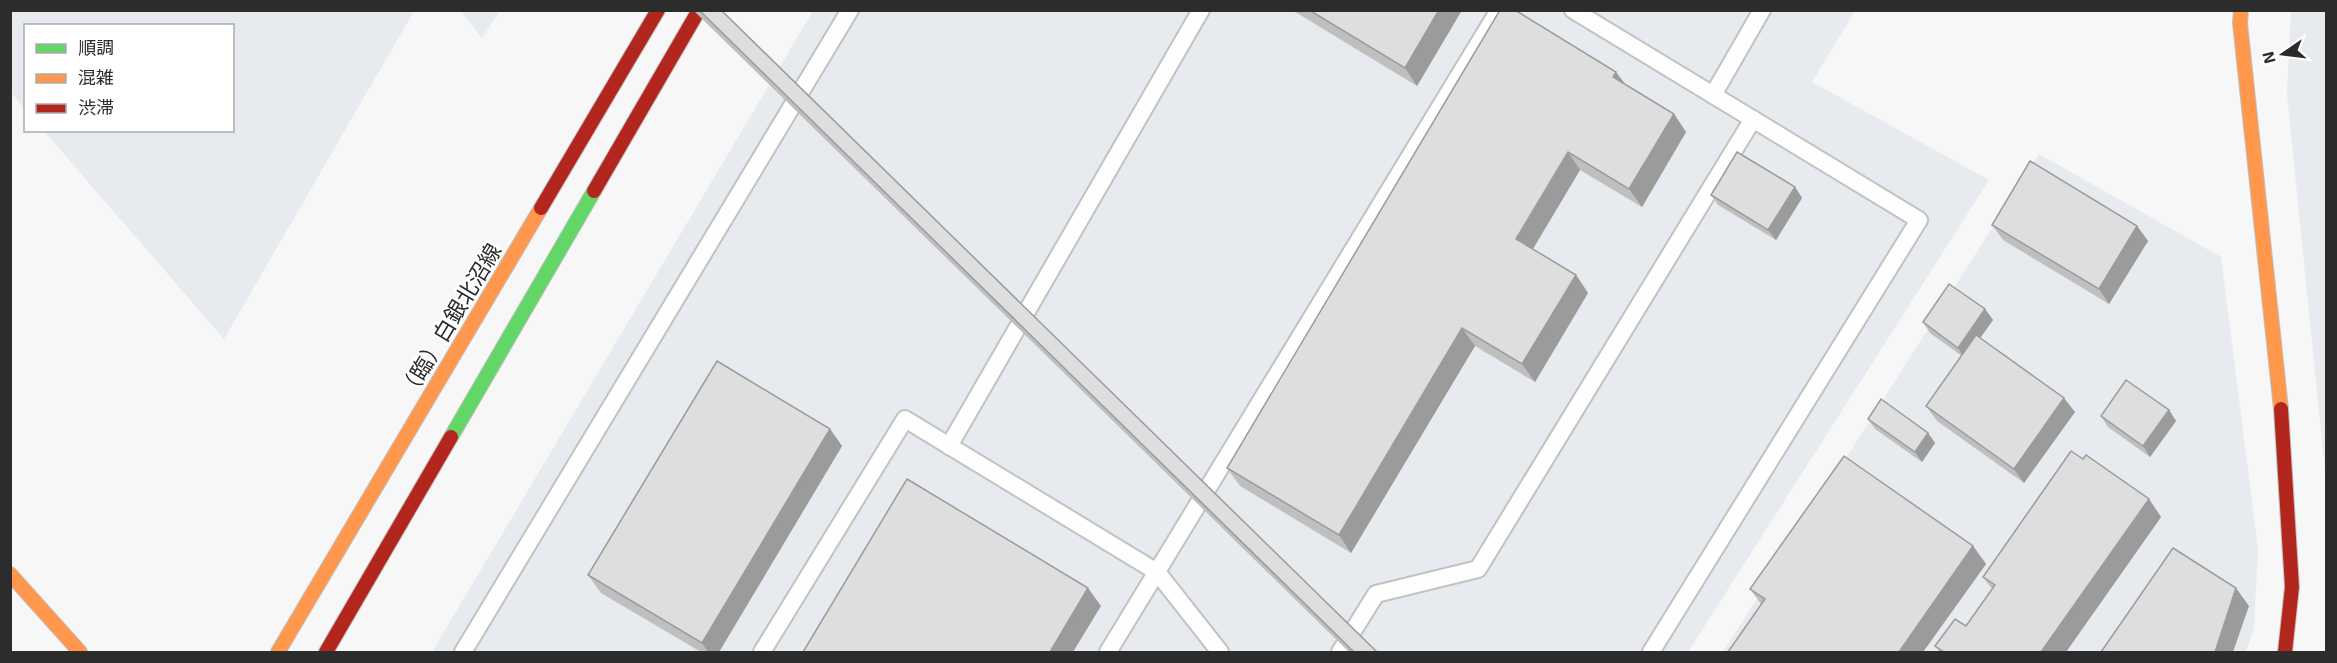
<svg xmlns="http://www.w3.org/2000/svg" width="2337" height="663" font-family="'Exo 2','Noto Sans JP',sans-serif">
  <rect width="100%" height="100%" fill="#f7f7f7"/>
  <g fill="#e7eaee">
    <path d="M10,11L11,10L414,11L224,339L44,131L232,130V26H26L25,110L11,92Z"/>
    <path d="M461,11H500L482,38Z"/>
    <path d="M813,11H1855L1812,82L1989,180L1688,652H432Z"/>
    <path d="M2291,11H2326V481L2287,94Z"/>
    <path d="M2039,154L2221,257L2258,549L2254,628L2246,652H1723Z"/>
  </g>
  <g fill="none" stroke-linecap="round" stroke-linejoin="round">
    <g stroke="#c2c2c2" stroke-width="20">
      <g id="lane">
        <path d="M1573,10L1919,220L1651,652"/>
        <path d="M1713,95L1762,10"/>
        <path d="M949,446L1201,10"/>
        <path d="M463,652L850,10"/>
        <path d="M762,652L905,419L1157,572L1220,652"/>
        <path d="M1108,652L1499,10"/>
        <path d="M1340,652L1376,594L1478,569L1753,119"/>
      </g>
    </g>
    <g stroke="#c2c2c2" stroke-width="16">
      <path id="fast" d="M451,437L594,191"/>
    </g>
    <g stroke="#c2c2c2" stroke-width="16">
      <g id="slow">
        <path d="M2241,10L2240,23L2281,409"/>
        <path d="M10,574L80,652"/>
        <path d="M278,652L541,208"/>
      </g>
    </g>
    <g stroke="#c2c2c2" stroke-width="16">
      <g id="jam">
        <path d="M594,191L699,10"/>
        <path d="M541,208L658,10"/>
        <path d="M2281,409L2292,587L2285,652"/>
        <path d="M326,652L451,437"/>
      </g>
    </g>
    <use href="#lane" stroke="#fefefe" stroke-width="16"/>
    <use href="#fast" stroke="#63d668" stroke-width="14"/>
    <use href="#slow" stroke="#ff974d" stroke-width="14"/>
    <use href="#jam" stroke="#b3261e" stroke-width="14"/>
  </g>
  <g fill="#bfbfbf">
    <path d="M693,10H721L1377,652H1349Z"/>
    <path d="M1292,10H1462L1417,86Z"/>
    <path d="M1625,84L1674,114L1686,132L1642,207L1580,170L1533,249L1576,275L1588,293L1535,382L1475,346L1351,553L1240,486L1227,468Z"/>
    <path d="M1795,187L1802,198L1776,240L1718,205L1711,195Z"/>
    <path d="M1992,225L2137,226L2148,241L2109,304L2003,240Z"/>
    <path d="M1985,309L1993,320L1980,338L2075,412L2024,483L1937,421L1926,406L1962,356L1930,333L1923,322Z"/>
    <path d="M2169,410L2176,421L2150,457L2108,427L2101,416Z"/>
    <path d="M1868,419L1928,433L1935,443L1922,462L1875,429Z"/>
    <path d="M830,429L842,446L719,652H701L601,593L588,575Z"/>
    <path d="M2083,459L2149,499L2161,517L2066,652H1940L1935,646L1966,626L1992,589L1983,577Z"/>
    <path d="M1973,546L1986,564L1923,652H1728L1761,604L1750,589Z"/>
  </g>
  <g fill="#9b9b9b">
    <path d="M1439,10H1462L1417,86L1405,68Z"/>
    <path d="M1616,72L1629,89L1613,77Z"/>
    <path d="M1674,114L1686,132L1642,207L1629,189Z"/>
    <path d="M1568,152L1580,170L1528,257L1516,239Z"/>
    <path d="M1795,187L1802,198L1776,240L1768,230Z"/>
    <path d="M2137,226L2148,241L2109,304L2099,289Z"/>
    <path d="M1576,275L1588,293L1535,382L1522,364Z"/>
    <path d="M1985,309L1993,320L1965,359L1958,348Z"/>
    <path d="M1462,328L1475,346L1351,553L1339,535Z"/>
    <path d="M2064,398L2075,412L2024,483L2014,469Z"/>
    <path d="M2169,410L2176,421L2150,457L2143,446Z"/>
    <path d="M830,429L842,446L719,652H708L702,643Z"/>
    <path d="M1928,433L1935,443L1922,462L1915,452Z"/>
    <path d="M2149,499L2161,517L2066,652H2041Z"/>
    <path d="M1973,546L1986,564L1923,652H1899Z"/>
    <path d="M1088,588L1101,606L1073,652H1050Z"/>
    <path d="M2236,588L2249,606L2233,652H2215Z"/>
  </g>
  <g fill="#dedede" stroke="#9b9b9b" stroke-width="1.5">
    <path d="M699,10H721L1377,652H1354Z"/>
    <path d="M1309,10H1439L1405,68Z"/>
    <path d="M1500,10H1515L1616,72L1613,77L1674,114L1629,189L1568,152L1516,239L1576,275L1522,364L1462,328L1339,535L1227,468Z"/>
    <path d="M1737,152L1795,187L1768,230L1711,195Z"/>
    <path d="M2030,161L2137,226L2099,289L1992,225Z"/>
    <path d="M1949,284L1985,309L1958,348L1923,322Z"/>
    <path d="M1976,335L2064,398L2014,469L1926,406Z"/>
    <path d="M717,361L830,429L702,643L588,575Z"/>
    <path d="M2126,380L2169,410L2143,446L2101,416Z"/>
    <path d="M1881,399L1928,433L1915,452L1868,419Z"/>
    <path d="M2071,451L2083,459L2086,455L2149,499L2041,652H1944L1935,646L1955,619L1966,626L1995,585L1983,577Z"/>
    <path d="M1844,456L1973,546L1899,652H1728L1765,599L1750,589Z"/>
    <path d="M907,479L1088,588L1050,652H803Z"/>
    <path d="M2173,548L2236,588L2215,652H2101Z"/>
  </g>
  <g text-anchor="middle" stroke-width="4.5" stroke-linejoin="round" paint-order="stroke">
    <g font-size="22" fill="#2c2c2c" stroke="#fff">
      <text transform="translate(450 321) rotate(-59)" y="8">（臨）白銀北沼線</text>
    </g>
  </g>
  <rect width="2337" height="663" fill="none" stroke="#2c2c2c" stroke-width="24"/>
  <rect x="24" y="24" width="210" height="108" fill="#ffffff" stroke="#ababab" stroke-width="1.5"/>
  <rect x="36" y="44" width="30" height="9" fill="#63d668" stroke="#ababab" stroke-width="1.5"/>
  <text x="78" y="54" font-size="18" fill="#2c2c2c">順調</text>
  <rect x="36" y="74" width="30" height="9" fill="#ff974d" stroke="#ababab" stroke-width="1.5"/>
  <text x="78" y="84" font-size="18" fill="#2c2c2c">混雑</text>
  <rect x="36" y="104" width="30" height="9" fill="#b3261e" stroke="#ababab" stroke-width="1.5"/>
  <text x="78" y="114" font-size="18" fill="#2c2c2c">渋滞</text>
  <g transform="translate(2283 54) rotate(256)" stroke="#ffffff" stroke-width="4.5" paint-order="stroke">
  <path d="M0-4.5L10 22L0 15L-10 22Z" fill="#2c2c2c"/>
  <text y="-9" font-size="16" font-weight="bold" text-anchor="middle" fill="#2c2c2c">N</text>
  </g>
</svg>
